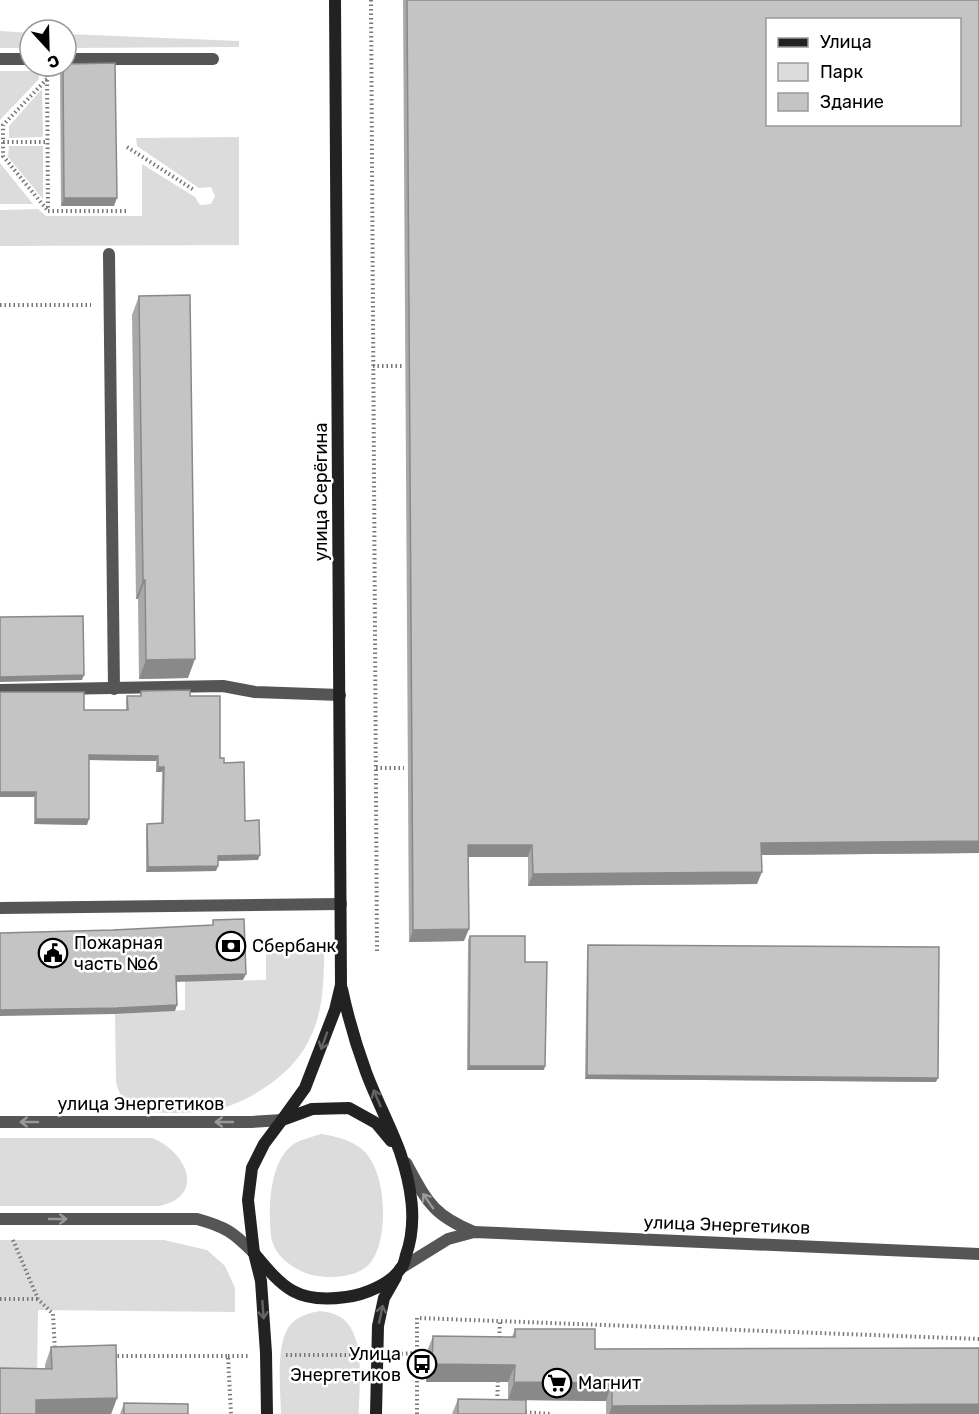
<svg xmlns="http://www.w3.org/2000/svg" width="979" height="1414" font-family="Rubik,sans-serif">
  <rect width="100%" height="100%" fill="#fff"/>
  <g fill="#dcdcdc">
    <path d="M0,31L30,33V48H0Z"/>
    <path d="M66,34L239,41V47L66,48Z"/>
    <path d="M0,71H39V79L0,120Z"/>
    <path d="M42,89L43,137L9,138V126Z"/>
    <path d="M239,137V245L0,246V210L38,209L46,216H142V164L195,197L200,205L211,204L215,196L211,187L199,188L137,146L136,138Z"/>
    <path d="M9,146H43V199L8,157Z"/>
    <path d="M0,163L33,204H0Z"/>
    <path d="M185,926L212,981L266,980V953L324,952C324,986 323,1019 304,1049C288,1075 258,1095 229,1106C211,1113 156,1116 138,1109C126,1105 119,1095 116,1082L115,1014L185,1010Z"/>
    <path d="M321,1134C334,1136 348,1139 359,1147C387,1165 390,1237 371,1262C362,1274 344,1277 330,1277C320,1277 308,1275 299,1270C286,1263 273,1252 271,1236C268,1208 269,1160 295,1143C303,1139 312,1137 321,1134Z"/>
    <path d="M0,1138H152C186,1151 207,1196 159,1206H0Z"/>
    <path d="M0,1240H164L207,1250L225,1266L235,1288V1312L38,1310L37,1380H0Z"/>
    <path d="M320,1311C324,1312 330,1312 334,1314C368,1326 359,1385 359,1414H281C281,1390 274,1338 293,1322C301,1315 310,1313 320,1311Z"/>
  </g>
  <g fill="none" stroke-linecap="round" stroke-linejoin="round">
    <g stroke="#777" stroke-width="4" stroke-dasharray="1.5 3" stroke-linecap="butt">
      <path d="M371,0L377,951"/>
      <path d="M47,71L48,210"/>
      <path d="M47,79L3,125V156L48,211"/>
      <path d="M3,142H47"/>
      <path d="M127,147L194,190"/>
      <path d="M48,211H127"/>
      <path d="M0,305H91"/>
      <path d="M373,366H402"/>
      <path d="M376,768H404"/>
      <path d="M13,1240L38,1299L53,1314L55,1351"/>
      <path d="M0,1299H38"/>
      <path d="M499,1342L500,1321"/>
      <path d="M397,1354L417,1353"/>
      <path d="M286,1355H359"/>
      <path d="M113,1356H228L231,1414"/>
      <path d="M228,1356H248"/>
      <path d="M497,1405L498,1379"/>
      <path d="M521,1412L552,1414"/>
      <path d="M417,1414V1318L979,1339"/>
    </g>
    <g stroke="#555" stroke-width="12">
      <path d="M0,59H30"/>
      <path d="M66,59H213"/>
      <path d="M109,254L114,689"/>
      <path d="M0,690L223,686L255,692L340,695"/>
      <path d="M0,908L341,904"/>
    </g>
    <g stroke="#555" stroke-width="12">
      <path d="M0,1122H251L282,1120"/>
      <path d="M406,1163C427,1201 432,1215 474,1232"/>
      <path d="M0,1219H197C226,1227 233,1232 254,1253"/>
      <path d="M401,1268L448,1239L474,1232L979,1254"/>
    </g>
    <g stroke="#222" stroke-width="12">
      <path d="M282,1120L305,1088L335,1010L341,985L335,0"/>
      <path d="M254,1253C283,1288 297,1304 346,1297C364,1295 391,1284 401,1268C404,1265 405,1259 406,1255C418,1221 411,1185 400,1152C390,1125 376,1099 366,1072C356,1045 348,1017 342,989"/>
      <path d="M267,1414L266,1353L261,1281L254,1253L248,1200L252,1168L264,1144L282,1120L312,1109L349,1108L376,1123L391,1141"/>
      <path d="M376,1414L378,1326L384,1298L396,1277"/>
    </g>
  </g>
  <g fill="#a9a9a9">
    <path d="M403,0H979V853L761,855L757,884L528,886V857H468L464,941L409,942Z"/>
    <path d="M62,66H66L114,206H61L60,72Z"/>
    <path d="M139,296L188,678L139,679L138,599H136L132,315Z"/>
    <path d="M141,691L190,696L220,758L224,763L245,821L258,860L218,861L216,871L146,872V829L147,824L161,823L162,772H156V761L89,760L87,825L34,824V797H0V692L84,710H126V701L127,696H140Z"/>
    <path d="M470,936L525,962L544,1070H467L468,940Z"/>
    <path d="M588,945L936,1082L585,1079L587,950Z"/>
    <path d="M515,1329L595,1349L979,1414H606V1401L526,1400V1414H452L458,1399H508V1382H426V1354L433,1336L512,1337Z"/>
    <path d="M51,1347L117,1398L111,1414H0L45,1369V1365Z"/>
    <path d="M124,1403L188,1414H120Z"/>
  </g>
  <g fill="#898989">
    <path d="M64,198H117L114,206H61Z"/>
    <path d="M143,580H145L138,599H136Z"/>
    <path d="M195,659L188,678L139,679L146,660Z"/>
    <path d="M84,675L82,680L0,682V677H1Z"/>
    <path d="M89,755L158,756L156,761L87,760Z"/>
    <path d="M158,767H164L162,772H156Z"/>
    <path d="M0,792H36L34,797H0Z"/>
    <path d="M36,819H89L87,825L34,824Z"/>
    <path d="M979,841V853L757,855L761,843Z"/>
    <path d="M468,845H532L528,857H464Z"/>
    <path d="M260,855L258,860L216,861L218,856Z"/>
    <path d="M218,866L216,871L146,872L148,867Z"/>
    <path d="M762,872L757,884L528,886L533,874Z"/>
    <path d="M469,929L464,941L409,942L413,930Z"/>
    <path d="M246,974L243,980L173,982L176,976Z"/>
    <path d="M177,1005L175,1011L115,1014L0,1016V1010Z"/>
    <path d="M469,1066H545L544,1070H467Z"/>
    <path d="M587,1075L938,1078L936,1082L585,1079Z"/>
    <path d="M432,1364L515,1365L508,1382H426Z"/>
    <path d="M514,1382L612,1383L606,1401L508,1400Z"/>
    <path d="M117,1398L111,1414H30L36,1400Z"/>
    <path d="M979,1404V1414H609L612,1406Z"/>
  </g>
  <g fill="#c4c4c4" stroke="#898989" stroke-width="1.5" fill-rule="evenodd">
    <path d="M407,0H979V841L761,843L762,872L533,874L532,845H468L469,929L413,930ZM768,20H960V124H768Z"/>
    <path d="M115,63L117,198H64L63,66H66V64Z"/>
    <path d="M190,295L195,659L146,660L145,580H143L139,296Z"/>
    <path d="M83,616L84,675L0,677V617Z"/>
    <path d="M190,690V696H220V758H224V763L244,762L245,821L259,820L260,855L218,856V866L148,867L147,824L163,823L164,767H158V756L89,755V819H36V792H0V692H84V710H128L127,696H141V691Z"/>
    <path d="M244,919L246,974L176,976L177,1005L117,1008L0,1010V933L113,930L213,925V920Z"/>
    <path d="M470,936H525V962H547L545,1066H469Z"/>
    <path d="M588,945L939,947L938,1078L587,1075Z"/>
    <path d="M515,1329H595V1349L979,1348V1404L612,1406V1383L514,1382L515,1365L432,1364L433,1336L515,1337Z"/>
    <path d="M116,1345L117,1398L36,1400V1414H0V1368L52,1369L51,1347Z"/>
    <path d="M458,1399L526,1400V1414H458Z"/>
    <path d="M124,1403L188,1404V1414H124Z"/>
  </g>
  <defs><path id="oneway-shaft" d="M-6 0H5M1.5-3L5.5 0L1.5 3" fill="none" stroke-width="1.6" stroke-linecap="round" stroke-linejoin="round" transform="scale(1.5)"/></defs>
  <g stroke="#646464">
    <use href="#oneway-shaft" transform="translate(324 1041) rotate(110)"/>
    <use href="#oneway-shaft" transform="translate(377 1098) rotate(-113)"/>
    <use href="#oneway-shaft" transform="translate(263 1310) rotate(86)"/>
    <use href="#oneway-shaft" transform="translate(381 1314) rotate(-78)"/>
  </g>
  <g stroke="#999">
    <use href="#oneway-shaft" transform="translate(29 1122) rotate(-180)"/>
    <use href="#oneway-shaft" transform="translate(224 1122) rotate(-180)"/>
    <use href="#oneway-shaft" transform="translate(428 1201) rotate(-125)"/>
    <use href="#oneway-shaft" transform="translate(58 1219)"/>
  </g>
  <defs>
    <g id="bank-ring" transform="scale(1.5)"><circle r="9.5" fill="#fff" stroke="#000" stroke-width="1.5"/><path d="M-6-4H6V4H-6ZM0-2.3a2.3 2.3 0 1 0 0 4.6a2.3 2.3 0 1 0 0-4.6Z" fill="#000"/></g>
    <g id="civic-ring" transform="scale(1.5)"><circle r="9.5" fill="#fff" stroke="#000" stroke-width="1.5"/><path d="M-.6-6.5H3V-4.5H.6V-3L4-1V1h2V6H-6V1h2V-1L-.6-3ZM-1.2 2.5V6h2.4V2.5Z" fill="#000"/></g>
    <g id="bus-ring" transform="scale(1.5)"><circle r="9.5" fill="#fff" stroke="#000" stroke-width="1.5"/><path d="M-5-6H5V4H4V6H2V4H-2V6H-4V4H-5ZM-3.5-4V0h7V-4ZM-3.5 1.2v1.5H-2V1.2ZM2 1.2v1.5H3.5V1.2Z" fill="#000"/></g>
    <g id="supermarket-ring" transform="scale(1.5)"><circle r="9.5" fill="#fff" stroke="#000" stroke-width="1.5"/><path d="M-6-5.5h2.5l.6 2H6L4.5 2H-2.5L-4.4-4H-6ZM-1.5 3.2a1.3 1.3 0 1 0 .1 0ZM3 3.2a1.3 1.3 0 1 0 .1 0Z" fill="#000"/></g>
  </defs>
  <g fill-rule="evenodd">
    <use href="#bank-ring" x="231" y="946"/>
    <use href="#civic-ring" x="53" y="953"/>
    <use href="#bus-ring" x="422" y="1364"/>
    <use href="#supermarket-ring" x="557" y="1383"/>
  </g>
  <g text-anchor="middle" stroke-width="5" stroke-linejoin="round" paint-order="stroke">
    <g font-size="18" fill="#000" stroke="#fff">
      <text transform="translate(321 492) rotate(-90)" y="6">улица Серёгина</text>
      <text x="141" y="1110">улица Энергетиков</text>
      <text transform="translate(727 1225) rotate(2)" y="6">улица Энергетиков</text>
    </g>
    <g font-size="18" fill="#000" stroke="#fff" text-anchor="start">
      <text x="74" y="949">Пожарная<tspan x="74" dy="21">часть №6</tspan></text>
      <text x="252" y="952">Сбербанк</text>
      <text x="401" y="1360" text-anchor="end">Улица<tspan x="401" dy="21">Энергетиков</tspan></text>
      <text x="578" y="1389">Магнит</text>
    </g>
  </g>
  <rect x="766" y="18" width="195" height="108" fill="#ffffff" stroke="#999999" stroke-width="1.5"/>
  <rect x="778" y="38" width="30" height="9" fill="#222222" stroke="#999999" stroke-width="1.5"/>
  <text x="820" y="48" font-size="18" fill="#000000">Улица</text>
  <rect x="778" y="63" width="30" height="18" fill="#dcdcdc" stroke="#999999" stroke-width="1.5"/>
  <text x="820" y="78" font-size="18" fill="#000000">Парк</text>
  <rect x="778" y="93" width="30" height="18" fill="#c4c4c4" stroke="#999999" stroke-width="1.5"/>
  <text x="820" y="108" font-size="18" fill="#000000">Здание</text>
  <g transform="translate(48 48) rotate(158)"><circle r="28" fill="#ffffff" stroke="#999999" stroke-width="1.5"/>
  <path d="M0-4.5L10 22L0 15L-10 22Z" fill="#000000"/>
  <text y="-9" font-size="16" font-weight="bold" text-anchor="middle" fill="#000000">С</text>
  </g>
</svg>
